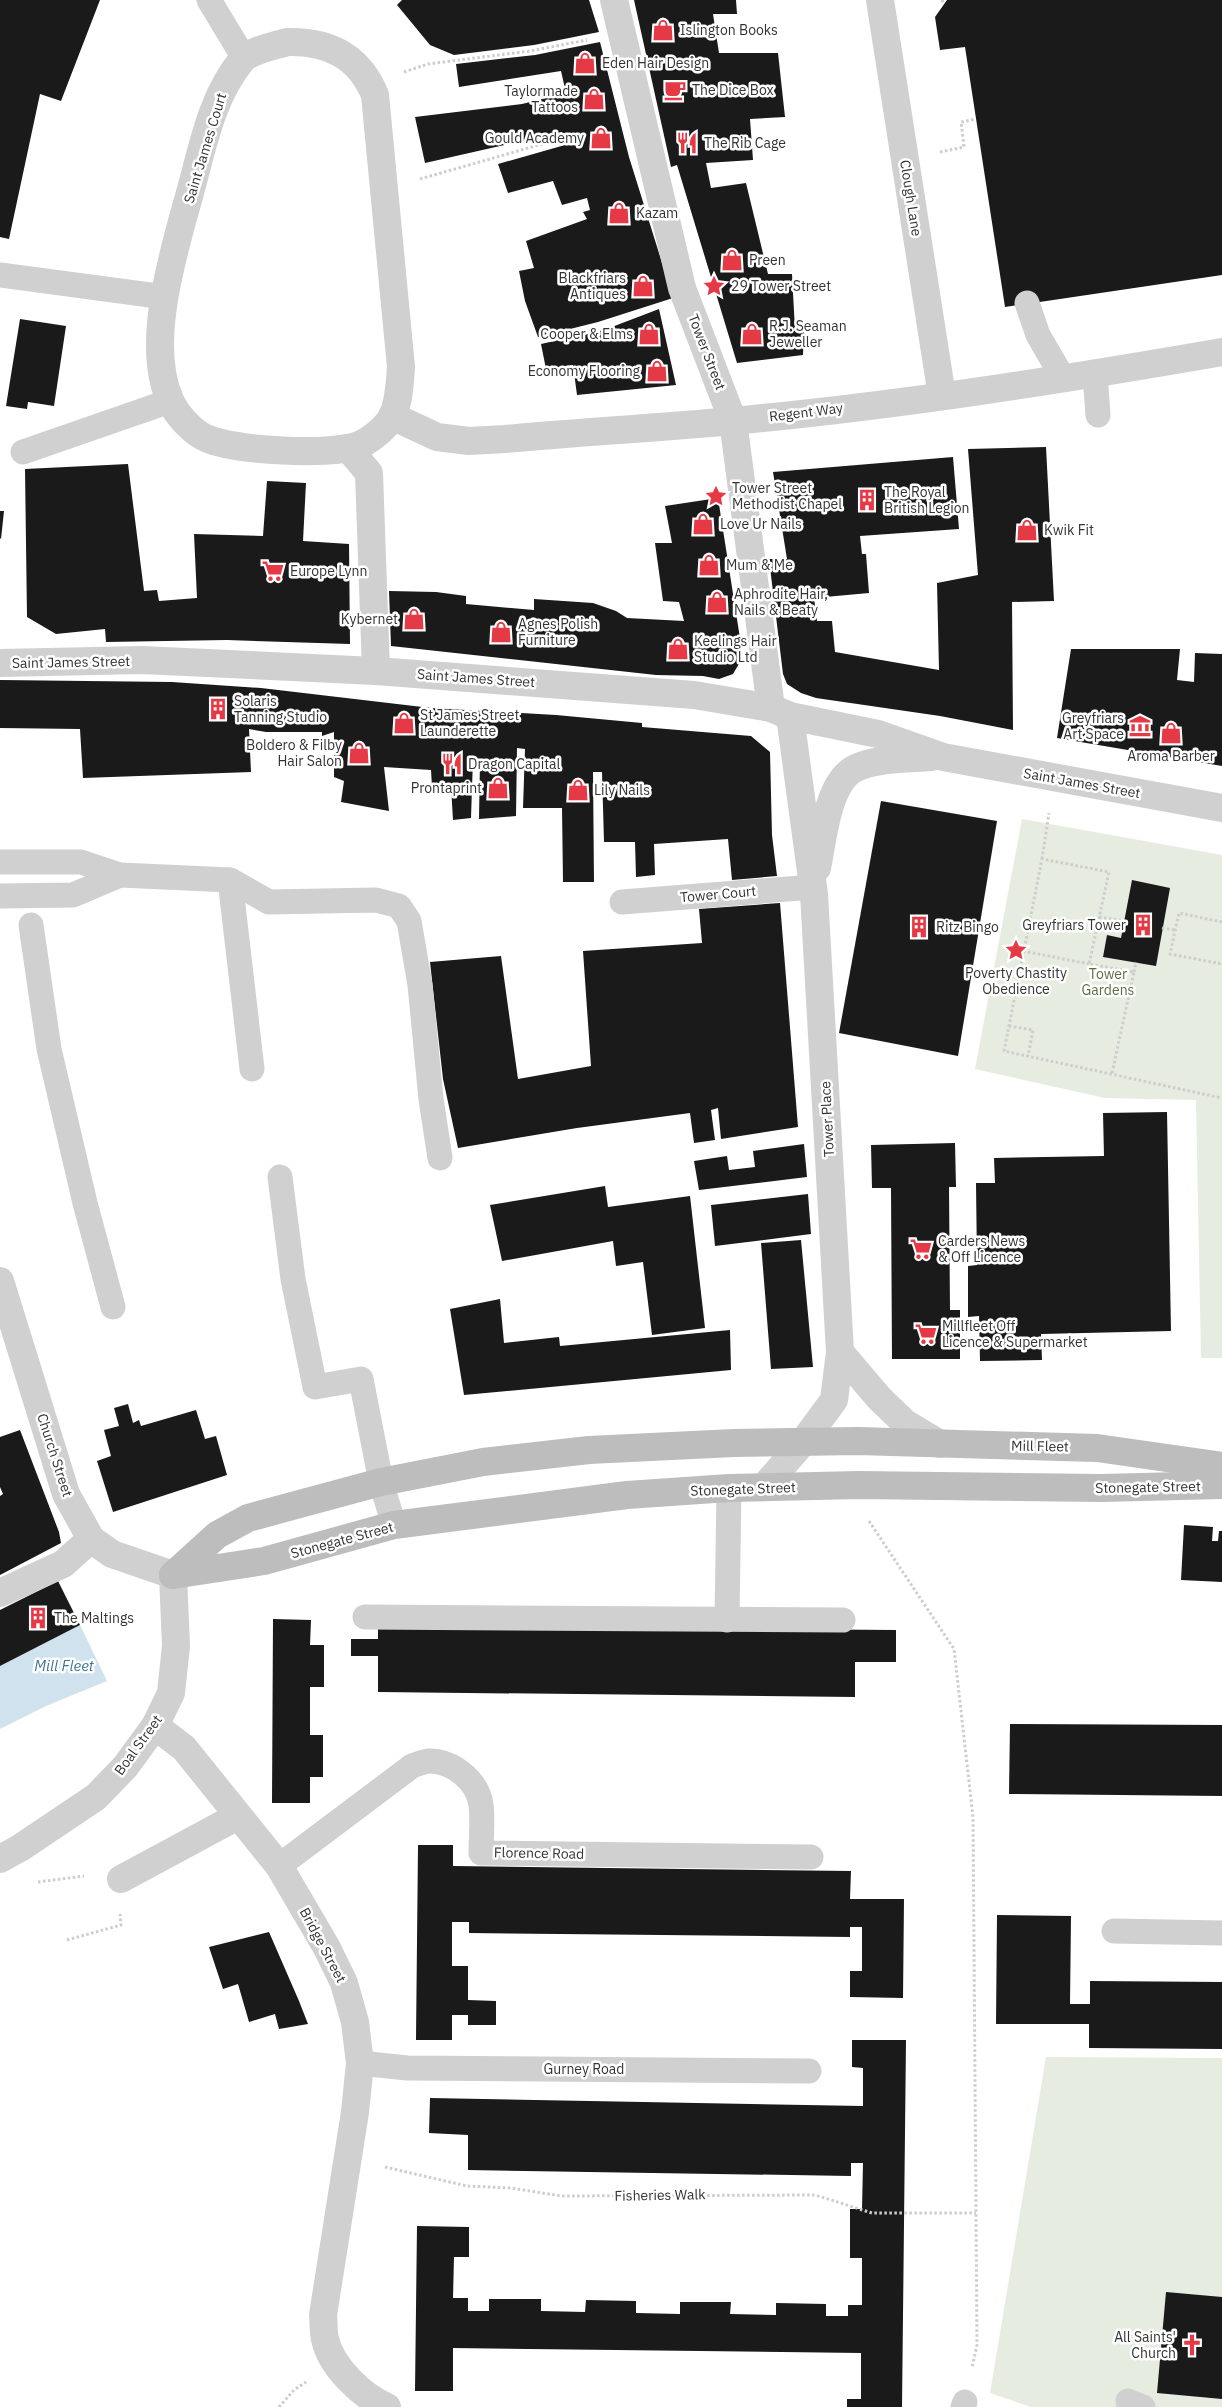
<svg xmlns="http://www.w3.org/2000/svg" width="1222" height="2407" font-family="'IBM Plex Sans',sans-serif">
  <rect width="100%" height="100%" fill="#fff"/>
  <g fill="#e6ecdf">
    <path d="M1022,819L1222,855V1358H1201L1196,1100L1105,1098L975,1069Z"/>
    <path d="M1046,2057L1222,2058V2407H1031L990,2393Z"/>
  </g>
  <path fill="#cfe2ee" d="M80,1625L107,1681L46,1706L0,1729V1666Z"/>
  <g fill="#1a1a1a">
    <path d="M0,0H100L61,101L40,94L9,239L0,237Z"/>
    <path d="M402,0H589L599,32L534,45L454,55L430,45L397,5Z"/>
    <path d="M634,0H736L737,14H713L719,53H778L785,117L750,119L753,160L706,163L711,188L746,183L768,274H792L795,330L804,329L803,355L737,363L677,165L671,167Z"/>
    <path d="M947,0H1222V275L1005,307L965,47L940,50L935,17Z"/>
    <path d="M600,42L629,157L673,298L598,322L538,337L525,301L519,271L534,268L526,241L587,219L583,212L590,210L587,198L562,205L553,181L508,193L498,164L565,145L562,132L425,163L415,117L522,104L566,93L561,71L459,87L456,64L535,55Z"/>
    <path d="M659,309L676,385L577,395L573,365L546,369L541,344L604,330Z"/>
    <path d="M20,319L66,326L54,406L28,402L27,409L6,406Z"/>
    <path d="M1046,447L1054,601L1012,602L1013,730L940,716L816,698L801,693L787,684L783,674L769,559H787L773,472L953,457L959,529L860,536L862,554H866L869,593L814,598L817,621H832L835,652L939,670L937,583L978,575L968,449Z"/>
    <path d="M128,464L144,591L157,590L159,601L197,598L194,534L263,536L267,481L306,483L303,541L349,544L350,644L227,640L106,642L105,629L56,634L27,617L25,469Z"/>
    <path d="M718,498L742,651L740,662L733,674L719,679L703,676L656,675L391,646L389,591L436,592L466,596V604L534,610V599L593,603L616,611L627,618L684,621L679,602L663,601L655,543H672L665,506Z"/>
    <path d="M0,511H4L1,539L0,538Z"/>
    <path d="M1071,649H1180L1177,680L1194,682L1195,653L1222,654V766L1057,738Z"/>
    <path d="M0,680L172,682L261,688L431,708L556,715L642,723V727L751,736L770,752L772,835L777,876L732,880L728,839L654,844L655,875L636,877L635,842H604L602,772H593L594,882H563L562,808H523L525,749L517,748L516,816L479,819L480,759H473L471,818L453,820L451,786L432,787L431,770L384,767L389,811L341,802L344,781L334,777V732L322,736V732H266L249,729L251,772L83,778L80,729L0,728Z"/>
    <path d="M881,801L997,821L958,1056L839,1033Z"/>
    <path d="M1132,880L1170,888L1156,966L1103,957L1107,935L1121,938Z"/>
    <path d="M780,903L798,1127L721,1139L718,1108L711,1110L715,1140L694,1143L690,1113L577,1128L458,1148L443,1079L430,962L501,956L518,1079L591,1066L583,951L702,943L699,909Z"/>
    <path d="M1167,1112L1171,1331L1041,1334L1042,1360L980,1361L979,1316L968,1317V1266L977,1265L976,1183H995L994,1158L1104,1156L1103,1113Z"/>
    <path d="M955,1143L956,1187H949L950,1310H960V1359H892L891,1188H872L871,1145Z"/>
    <path d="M804,1144L807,1177L699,1190L694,1161L727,1156L729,1170L755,1167L753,1151Z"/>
    <path d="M605,1186L608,1207L690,1196L705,1328L652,1335L643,1262L616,1266L613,1241L502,1261L490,1205Z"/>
    <path d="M808,1194L811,1234L715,1246L711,1205Z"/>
    <path d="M801,1240L813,1367L771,1369L761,1243Z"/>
    <path d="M500,1299L504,1343L559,1337L560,1346L730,1330L731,1370L464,1395L450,1309Z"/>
    <path d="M128,1404L133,1423L139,1420L141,1426L196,1410L205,1439L216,1436L227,1475L113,1512L97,1461L111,1456L104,1430L119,1426L114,1408Z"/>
    <path d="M20,1430L59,1532L61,1543L0,1575V1496L3,1494L0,1487V1437Z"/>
    <path d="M1184,1525L1213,1527L1212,1541H1218L1219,1531H1222V1582L1181,1580Z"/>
    <path d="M58,1581L80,1625L0,1666V1610Z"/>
    <path d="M273,1619L311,1620L310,1645H324V1687H310V1735H323V1777H310V1803H272Z"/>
    <path d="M378,1626L896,1630V1662H855V1697L378,1692V1656H351V1639H378Z"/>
    <path d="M1010,1724L1222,1725V1796L1009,1794Z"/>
    <path d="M418,1845H453V1866L851,1871L850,1899H904L903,1998L850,1997V1971H862V1927H850V1937L469,1933V1922H452V1966H468V2000L496,2001V2025H468V2015H452V2040H416Z"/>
    <path d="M997,1915L1071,1916L1070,2004H1090V1981L1222,1982V2049L1089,2048V2024H996Z"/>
    <path d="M269,1932L299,2001L308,2024L279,2029L275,2014L249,2022L238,1984L223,1989L209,1947Z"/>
    <path d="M852,2040H906L902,2407H847V2399H861V2353L453,2348V2391H415L417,2226L469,2227V2257H454L453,2298H468V2311H489V2299H541V2311L585,2312L586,2300L636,2301V2313L680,2314V2302H731L730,2314L776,2315V2303L826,2304V2316H848V2305H862V2258H850V2209H862L863,2163H851V2176L468,2170V2135L429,2133L430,2098L863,2106V2068L852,2067Z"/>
    <path d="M1166,2292L1222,2297V2399L1157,2393Z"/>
  </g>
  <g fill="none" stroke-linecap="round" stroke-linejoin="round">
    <g stroke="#cdcdcd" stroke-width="3" stroke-dasharray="2.5 2.5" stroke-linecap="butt">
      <path d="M942,0L944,4"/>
      <path d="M404,72L428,64L530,51L587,40"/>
      <path d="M940,152L964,147L961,122L976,119"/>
      <path d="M420,179L563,138"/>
      <path d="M1042,859L1049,813"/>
      <path d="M1099,917L1124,921"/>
      <path d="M1222,922L1179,913L1170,954L1222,964"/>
      <path d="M1162,928L1175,930"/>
      <path d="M1023,951L1089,964"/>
      <path d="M1134,972L1136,962"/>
      <path d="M1009,1026L1033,1030L1028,1056"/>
      <path d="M1112,1073L1134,972L1089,964L1109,872L1042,859L1004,1051L1222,1098"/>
      <path d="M869,1521L954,1649L973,1817L977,2345L972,2368"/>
      <path d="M38,1882L84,1876"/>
      <path d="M67,1940L121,1925L120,1914"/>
      <path d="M385,2167L467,2186L511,2188L561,2196L815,2195L872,2213H976"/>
      <path d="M279,2407L294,2390L306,2382"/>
    </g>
    <g stroke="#d0d0d0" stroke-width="25">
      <path d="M209,0L244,58"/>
      <path d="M0,275L165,297"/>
      <path d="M1027,303L1038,335L1063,378"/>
      <path d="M1095,374L1098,415"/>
      <path d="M23,452L170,401"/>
      <path d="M0,862H81L120,875L230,880L269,902L376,900L399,906L409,921L420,985L431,1099L440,1158"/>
      <path d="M230,880L252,1069"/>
      <path d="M0,896L73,895L120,875"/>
      <path d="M622,902L813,887"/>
      <path d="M31,925L49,1049L85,1203L113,1307"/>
      <path d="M280,1177L293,1279L315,1387L361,1379L381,1482L394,1525"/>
      <path d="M365,1617L843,1620"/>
      <path d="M727,1620L729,1488"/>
      <path d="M279,1866L412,1766C417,1764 423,1762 428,1761C452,1760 478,1781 481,1805C483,1820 481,1837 481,1853L811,1857"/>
      <path d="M1114,1931L1222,1933"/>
      <path d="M360,2063L407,2068L809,2071"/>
      <path d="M1128,2401L1143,2407"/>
      <path d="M963,2407L965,2402"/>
    </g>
    <g stroke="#d0d0d0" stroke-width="28">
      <path d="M614,0L682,288L733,421L771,708"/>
      <path d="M880,0L942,396"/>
      <path d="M287,42C329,41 359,56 375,95L401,367C400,382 399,401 393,415C387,427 371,440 359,445C331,456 234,451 206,438C192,432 176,414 170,400C144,342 175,248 191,189C203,145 212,96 242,60C251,50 274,46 287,42Z"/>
      <path d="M392,416L437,437L469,441L505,439C581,432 656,428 732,421C896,406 1060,380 1222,352"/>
      <path d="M348,448L369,473L376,671"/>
      <path d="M0,663L142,660L376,671L694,695L771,708L790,716L878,734L943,757L1222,808"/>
      <path d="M817,868C823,840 827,784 854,769C873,758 910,759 931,757"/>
      <path d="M0,1281L66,1494L91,1539L112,1554L173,1575L176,1646L171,1693L155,1726L125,1767L96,1797L20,1848L0,1859"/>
      <path d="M840,1352L879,1398L905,1423L940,1444"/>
      <path d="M764,1487L803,1442L834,1400L840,1352L814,894L790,716"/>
      <path d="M0,1593L63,1564L91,1539"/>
      <path d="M155,1726L184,1748L279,1866L327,1948L344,1983L355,2022L360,2063L355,2112L323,2315C324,2323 323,2331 325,2339C331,2367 362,2396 387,2407"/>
      <path d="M121,1879L238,1816"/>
    </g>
    <g stroke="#bdbdbd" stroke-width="28">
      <path d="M173,1575L217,1535L248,1518L381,1482L483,1462L589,1450L734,1443L858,1441L1097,1448L1222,1466"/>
      <path d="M173,1575L264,1561L394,1525L627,1495L729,1488L859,1485L1101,1488L1222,1485"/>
    </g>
  </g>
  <defs>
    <g id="shop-bare" transform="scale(1.725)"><path d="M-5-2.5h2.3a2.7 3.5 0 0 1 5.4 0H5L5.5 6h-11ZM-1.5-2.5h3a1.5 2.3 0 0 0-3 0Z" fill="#e63946" stroke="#fff" stroke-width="2.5" paint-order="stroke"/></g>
    <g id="cafe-bare" transform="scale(1.725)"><path d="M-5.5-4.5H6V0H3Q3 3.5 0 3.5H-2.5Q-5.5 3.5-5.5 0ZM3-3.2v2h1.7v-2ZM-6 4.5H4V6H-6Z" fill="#e63946" stroke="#fff" stroke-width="2.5" paint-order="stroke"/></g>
    <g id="restaurant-bare" transform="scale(1.725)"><path d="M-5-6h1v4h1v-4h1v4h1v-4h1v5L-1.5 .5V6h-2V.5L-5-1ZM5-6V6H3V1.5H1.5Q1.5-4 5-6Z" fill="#e63946" stroke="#fff" stroke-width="2.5" paint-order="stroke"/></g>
    <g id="sight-bare" transform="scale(1.725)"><path d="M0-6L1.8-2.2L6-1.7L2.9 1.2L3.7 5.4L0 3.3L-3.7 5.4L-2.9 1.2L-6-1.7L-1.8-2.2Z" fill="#e63946" stroke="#fff" stroke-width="2.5" paint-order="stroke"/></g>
    <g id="building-bare" transform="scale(1.725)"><path d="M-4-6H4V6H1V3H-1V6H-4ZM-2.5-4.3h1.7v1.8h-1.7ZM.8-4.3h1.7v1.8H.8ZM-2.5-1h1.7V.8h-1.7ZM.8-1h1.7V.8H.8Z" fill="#e63946" stroke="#fff" stroke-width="2.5" paint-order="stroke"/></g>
    <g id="supermarket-bare" transform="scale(1.725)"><path d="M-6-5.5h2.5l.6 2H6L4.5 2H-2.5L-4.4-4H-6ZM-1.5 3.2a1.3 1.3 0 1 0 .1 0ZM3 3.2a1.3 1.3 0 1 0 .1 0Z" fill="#e63946" stroke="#fff" stroke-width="2.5" paint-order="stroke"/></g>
    <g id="museum-bare" transform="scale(1.725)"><path d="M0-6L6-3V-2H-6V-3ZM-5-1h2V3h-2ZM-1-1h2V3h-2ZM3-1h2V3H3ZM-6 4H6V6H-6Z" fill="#e63946" stroke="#fff" stroke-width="2.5" paint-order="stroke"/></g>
    <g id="church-bare" transform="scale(1.725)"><path d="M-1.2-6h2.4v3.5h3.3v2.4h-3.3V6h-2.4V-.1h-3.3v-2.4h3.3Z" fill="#e63946" stroke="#fff" stroke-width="2.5" paint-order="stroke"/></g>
  </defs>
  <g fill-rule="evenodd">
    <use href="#shop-bare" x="663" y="30"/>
    <use href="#shop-bare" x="585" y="63"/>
    <use href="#cafe-bare" x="675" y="90"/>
    <use href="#shop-bare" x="594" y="99"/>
    <use href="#shop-bare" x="601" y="138"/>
    <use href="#restaurant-bare" x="687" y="143"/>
    <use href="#shop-bare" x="619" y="213"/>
    <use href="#shop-bare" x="732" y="260"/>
    <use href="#shop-bare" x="643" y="286"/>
    <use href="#sight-bare" x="714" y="286"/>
    <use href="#shop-bare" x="649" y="334"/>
    <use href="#shop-bare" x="752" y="334"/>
    <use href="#shop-bare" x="657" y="371"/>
    <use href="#sight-bare" x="716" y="496"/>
    <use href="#building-bare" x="867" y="500"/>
    <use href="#shop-bare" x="703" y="524"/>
    <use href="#shop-bare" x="1027" y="530"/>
    <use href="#shop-bare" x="709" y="565"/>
    <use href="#supermarket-bare" x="273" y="571"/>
    <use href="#shop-bare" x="717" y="602"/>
    <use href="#shop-bare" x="414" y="619"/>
    <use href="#shop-bare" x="501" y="632"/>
    <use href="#shop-bare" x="678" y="649"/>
    <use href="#building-bare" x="218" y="709"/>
    <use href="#shop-bare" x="404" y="723"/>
    <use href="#museum-bare" x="1140" y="726"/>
    <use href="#shop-bare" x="1171" y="733"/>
    <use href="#shop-bare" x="359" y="753"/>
    <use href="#restaurant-bare" x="452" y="764"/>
    <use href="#shop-bare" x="498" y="788"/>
    <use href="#shop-bare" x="578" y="790"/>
    <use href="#building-bare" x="1143" y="925"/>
    <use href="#building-bare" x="919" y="927"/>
    <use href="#sight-bare" x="1016" y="950"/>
    <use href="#supermarket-bare" x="921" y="1249"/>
    <use href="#supermarket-bare" x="926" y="1334"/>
    <use href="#building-bare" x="38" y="1618"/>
    <use href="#church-bare" x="1192" y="2345"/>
  </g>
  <g text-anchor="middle" stroke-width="5" stroke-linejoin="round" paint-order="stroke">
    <g font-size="14" fill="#333" stroke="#fff" text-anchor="start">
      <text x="680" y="35">Islington Books</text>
      <text x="602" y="68">Eden Hair Design</text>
      <text x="692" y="95">The Dice Box</text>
      <text x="578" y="96" text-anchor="end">Taylormade<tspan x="578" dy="16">Tattoos</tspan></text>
      <text x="584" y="143" text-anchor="end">Gould Academy</text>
      <text x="704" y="148">The Rib Cage</text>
      <text x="636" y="218">Kazam</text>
      <text x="749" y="265">Preen</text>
      <text x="626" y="283" text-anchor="end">Blackfriars<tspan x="626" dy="16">Antiques</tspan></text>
      <text x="731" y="291">29 Tower Street</text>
      <text x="769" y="331">R.J. Seaman<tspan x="769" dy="16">Jeweller</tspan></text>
      <text x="633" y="339" text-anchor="end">Cooper &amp; Elms</text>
      <text x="640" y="376" text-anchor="end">Economy Flooring</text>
      <text x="732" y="493">Tower Street<tspan x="732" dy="16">Methodist Chapel</tspan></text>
      <text x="884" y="497">The Royal<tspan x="884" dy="16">British Legion</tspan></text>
      <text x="720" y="529">Love Ur Nails</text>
      <text x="1044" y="535">Kwik Fit</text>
      <text x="726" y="570">Mum &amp; Me</text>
      <text x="290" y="576">Europe Lynn</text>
      <text x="734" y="599">Aphrodite Hair,<tspan x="734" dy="16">Nails &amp; Beaty</tspan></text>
      <text x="398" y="624" text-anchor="end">Kybernet</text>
      <text x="518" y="629">Agnes Polish<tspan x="518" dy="16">Furniture</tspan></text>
      <text x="694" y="646">Keelings Hair<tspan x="694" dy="16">Studio Ltd</tspan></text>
      <text x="234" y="706">Solaris<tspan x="234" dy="16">Tanning Studio</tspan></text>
      <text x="420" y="720">St James Street<tspan x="420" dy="16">Launderette</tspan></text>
      <text x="1124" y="723" text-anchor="end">Greyfriars<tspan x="1124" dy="16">Art Space</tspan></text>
      <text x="342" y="750" text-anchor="end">Boldero &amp; Filby<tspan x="342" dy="16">Hair Salon</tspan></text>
      <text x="1171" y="761" text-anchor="middle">Aroma Barber</text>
      <text x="468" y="769">Dragon Capital</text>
      <text x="482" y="793" text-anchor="end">Prontaprint</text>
      <text x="594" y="795">Lily Nails</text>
      <text x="1126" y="930" text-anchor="end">Greyfriars Tower</text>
      <text x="936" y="932">Ritz Bingo</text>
      <text x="1016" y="978" text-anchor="middle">Poverty Chastity<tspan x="1016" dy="16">Obedience</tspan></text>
      <text x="938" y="1246">Carders News<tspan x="938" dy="16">&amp; Off Licence</tspan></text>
      <text x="942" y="1331">Millfleet Off<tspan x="942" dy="16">Licence &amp; Supermarket</tspan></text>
      <text x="54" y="1623">The Maltings</text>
      <text x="1176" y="2342" text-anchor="end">All Saints'<tspan x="1176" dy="16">Church</tspan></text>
    </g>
    <g font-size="14" fill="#333" stroke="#fff">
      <text transform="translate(205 148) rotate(-73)" y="5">Saint James Court</text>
      <text transform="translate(911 198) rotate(81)" y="5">Clough Lane</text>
      <text transform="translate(707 352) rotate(69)" y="5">Tower Street</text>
      <text transform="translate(806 412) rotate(-7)" y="5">Regent Way</text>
      <text transform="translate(71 662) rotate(-1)" y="5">Saint James Street</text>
      <text transform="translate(476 678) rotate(4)" y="5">Saint James Street</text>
      <text transform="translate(1082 783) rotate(10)" y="5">Saint James Street</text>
      <text transform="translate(718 894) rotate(-5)" y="5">Tower Court</text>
      <text transform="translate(827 1119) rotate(-93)" y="5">Tower Place</text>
      <text transform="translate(1040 1446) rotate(1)" y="5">Mill Fleet</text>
      <text transform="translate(55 1455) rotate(72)" y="5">Church Street</text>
      <text transform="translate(1148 1487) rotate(-1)" y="5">Stonegate Street</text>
      <text transform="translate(743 1489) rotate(-2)" y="5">Stonegate Street</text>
      <text transform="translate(342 1540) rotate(-15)" y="5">Stonegate Street</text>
      <text transform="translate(138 1745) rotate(-54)" y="5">Boal Street</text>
      <text transform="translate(539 1853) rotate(1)" y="5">Florence Road</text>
      <text transform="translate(323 1945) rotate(62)" y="5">Bridge Street</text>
      <text x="584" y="2074">Gurney Road</text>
      <text transform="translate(660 2195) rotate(-1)" y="5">Fisheries Walk</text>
    </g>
    <g font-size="14" fill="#56703f" stroke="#fff">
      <text x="1108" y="979">Tower<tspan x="1108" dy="16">Gardens</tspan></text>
    </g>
    <g font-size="15" font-style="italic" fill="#3f7597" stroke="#fff">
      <text x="64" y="1671">Mill Fleet</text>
    </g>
  </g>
</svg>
